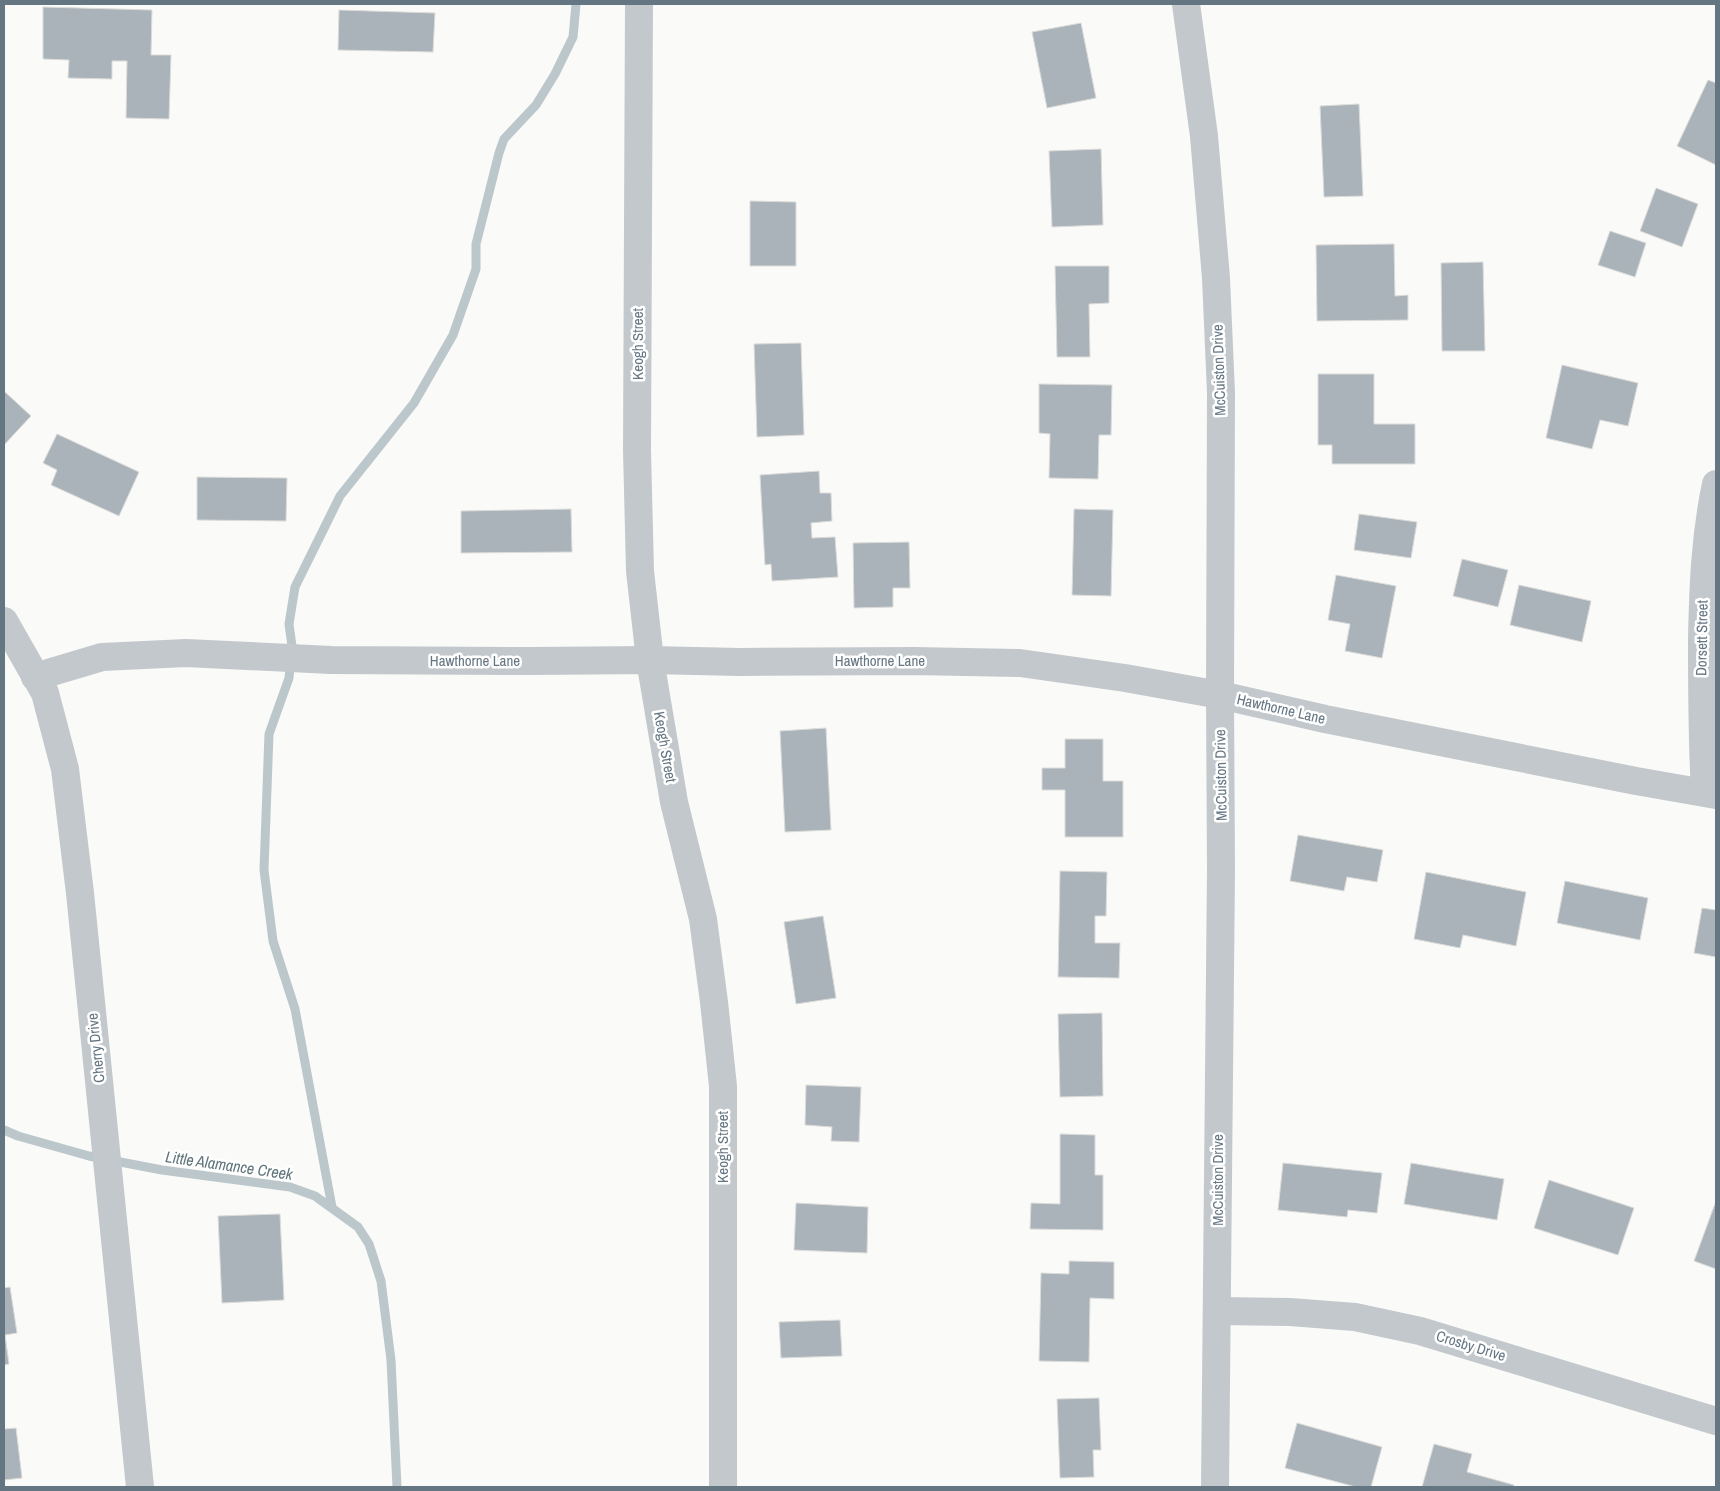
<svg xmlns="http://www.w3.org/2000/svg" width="1720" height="1491" font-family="'Archivo Narrow',sans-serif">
  <rect width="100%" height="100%" fill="#fafaf8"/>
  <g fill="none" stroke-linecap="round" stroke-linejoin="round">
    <g stroke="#bbc7cb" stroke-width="9">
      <path d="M4,1130L18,1136L89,1156L162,1170L290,1187L315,1196L358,1227L369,1244L381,1281L391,1360L397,1487"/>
      <path d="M332,1207L295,1009L273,941L264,870L269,734L289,678L292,646L289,624L295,587L340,496L414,403L453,335L476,269V244L499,153L504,139L536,105L555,74L573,37L576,4"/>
    </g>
  </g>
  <g fill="#aab3b9" stroke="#dcdcda">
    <path d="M43,7L152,10L151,55H171L169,119L126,118L127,61H112V79L68,78L69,60L43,59Z"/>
    <path d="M339,10L435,13L433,52L338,50Z"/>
    <path d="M1081,23L1096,98L1047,108L1032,32Z"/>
    <path d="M1708,80L1716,83V165L1677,146Z"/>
    <path d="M1359,104L1363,196L1324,197L1320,106Z"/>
    <path d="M1101,149L1103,225L1052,227L1049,151Z"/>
    <path d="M1656,188L1698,204L1682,247L1640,231Z"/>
    <path d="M750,201L796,202V266H750Z"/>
    <path d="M1610,231L1646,243L1635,277L1598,265Z"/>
    <path d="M1394,244L1395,296L1408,295V320L1317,321L1316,245Z"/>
    <path d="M1483,262L1485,351H1442L1441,263Z"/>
    <path d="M1055,266H1109V303L1089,304L1090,357H1057Z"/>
    <path d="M801,343L804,435L757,437L754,344Z"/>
    <path d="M1562,365L1638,383L1628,426L1600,420L1592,449L1546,438Z"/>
    <path d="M1318,374H1374V424H1415V464H1332V445H1318Z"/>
    <path d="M1039,384L1112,385L1111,435H1099L1098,479L1049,478L1050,434L1039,433Z"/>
    <path d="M4,391L31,416L4,445Z"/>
    <path d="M57,434L139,472L119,516L51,485L57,470L43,463Z"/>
    <path d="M819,471L820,493H831L832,521L811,523L812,538L835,537L838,577L772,581L771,564L765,565L760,475Z"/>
    <path d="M197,477L287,478L286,521L197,520Z"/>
    <path d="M571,509L572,552L461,553V511Z"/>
    <path d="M1074,509L1113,510L1111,596L1072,595Z"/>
    <path d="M1359,514L1417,522L1411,558L1354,550Z"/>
    <path d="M909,542L910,588H893V607L854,608L853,543Z"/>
    <path d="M1462,559L1508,570L1498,607L1453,596Z"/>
    <path d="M1336,575L1396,586L1382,658L1345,651L1350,624L1328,620Z"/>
    <path d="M1519,585L1591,601L1582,642L1510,625Z"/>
    <path d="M826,728L831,830L785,832L780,731Z"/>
    <path d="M1065,739H1103V781H1123V837H1065V790H1042V768H1065Z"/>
    <path d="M1298,835L1383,850L1377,882L1347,877L1344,891L1290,881Z"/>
    <path d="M1060,871L1107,872L1106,916H1095V943H1120L1119,978L1058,977Z"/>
    <path d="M1426,872L1526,892L1516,946L1463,935L1460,948L1414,939Z"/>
    <path d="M1565,881L1648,898L1640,940L1557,923Z"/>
    <path d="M1702,908L1716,910V957L1694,953Z"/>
    <path d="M823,916L836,998L796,1004L784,922Z"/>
    <path d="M1102,1013L1103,1096L1060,1097L1058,1014Z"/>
    <path d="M806,1085L861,1087L859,1142L831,1141L832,1127L805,1125Z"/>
    <path d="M1060,1134L1095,1135V1175H1103V1230L1030,1229L1031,1203L1060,1204Z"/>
    <path d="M1283,1163L1382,1173L1377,1213L1348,1210L1347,1217L1278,1210Z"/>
    <path d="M1411,1163L1504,1179L1497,1220L1404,1204Z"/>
    <path d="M1549,1180L1634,1208L1618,1255L1534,1228Z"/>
    <path d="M1716,1201V1269L1694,1261Z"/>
    <path d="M796,1203L868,1207L867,1253L794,1250Z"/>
    <path d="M280,1214L284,1300L222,1303L218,1216Z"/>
    <path d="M1069,1261L1114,1262V1299L1090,1298L1089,1362L1039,1361L1041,1273L1069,1274Z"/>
    <path d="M10,1287L17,1333L5,1335L9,1364L4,1365V1288Z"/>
    <path d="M840,1320L842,1356L781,1358L779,1322Z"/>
    <path d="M1099,1398L1101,1450H1093L1094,1477L1060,1478L1057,1399Z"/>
    <path d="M1297,1423L1382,1447L1371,1487H1356L1285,1468Z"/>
    <path d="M16,1428L22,1478L4,1480V1429Z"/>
    <path d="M1434,1444L1472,1454L1467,1472L1514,1485L1513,1487H1422Z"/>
  </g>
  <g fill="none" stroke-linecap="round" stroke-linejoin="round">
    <g stroke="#c3c8cc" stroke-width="28">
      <path d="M639,4L637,450L640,571L650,660L674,802L703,919L714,1002L723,1086V1487"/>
      <path d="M1186,4L1204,136L1216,278L1221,393L1220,695L1221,870L1215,1487"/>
      <path d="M4,621L45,693L65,769L80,893L140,1487"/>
      <path d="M35,677L102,657L186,653L331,660L530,661L650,660L740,662L914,661L1020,663L1125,678L1220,695L1325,719L1636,781L1716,795"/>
      <path d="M1705,792C1702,741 1702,691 1702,640C1703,587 1705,536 1716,484"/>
      <path d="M1218,1311L1290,1312L1355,1317L1420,1331L1716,1421"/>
    </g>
  </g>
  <g text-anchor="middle" stroke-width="5" stroke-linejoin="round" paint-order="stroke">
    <g font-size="15" fill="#657683" stroke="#fff">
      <text transform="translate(638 344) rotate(-90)" y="5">Keogh Street</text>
      <text transform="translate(1219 370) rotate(-92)" y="5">McCuiston Drive</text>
      <text transform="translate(1702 638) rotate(-89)" y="5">Dorsett Street</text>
      <text x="475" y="666">Hawthorne Lane</text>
      <text x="880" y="666">Hawthorne Lane</text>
      <text transform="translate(1281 709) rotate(13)" y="5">Hawthorne Lane</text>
      <text transform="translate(665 747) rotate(80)" y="5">Keogh Street</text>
      <text transform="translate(1221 775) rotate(-91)" y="5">McCuiston Drive</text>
      <text transform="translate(96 1048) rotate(-96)" y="5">Cherry Drive</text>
      <text transform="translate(723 1147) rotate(-90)" y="5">Keogh Street</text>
      <text transform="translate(1218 1180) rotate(-90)" y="5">McCuiston Drive</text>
      <text transform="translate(1471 1346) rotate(17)" y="5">Crosby Drive</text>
    </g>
    <g font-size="16" font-style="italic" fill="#60757c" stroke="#fff">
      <text transform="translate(229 1165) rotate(8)" y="6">Little Alamance Creek</text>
    </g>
  </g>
  <rect width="1720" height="1491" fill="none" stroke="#657683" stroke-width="10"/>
</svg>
